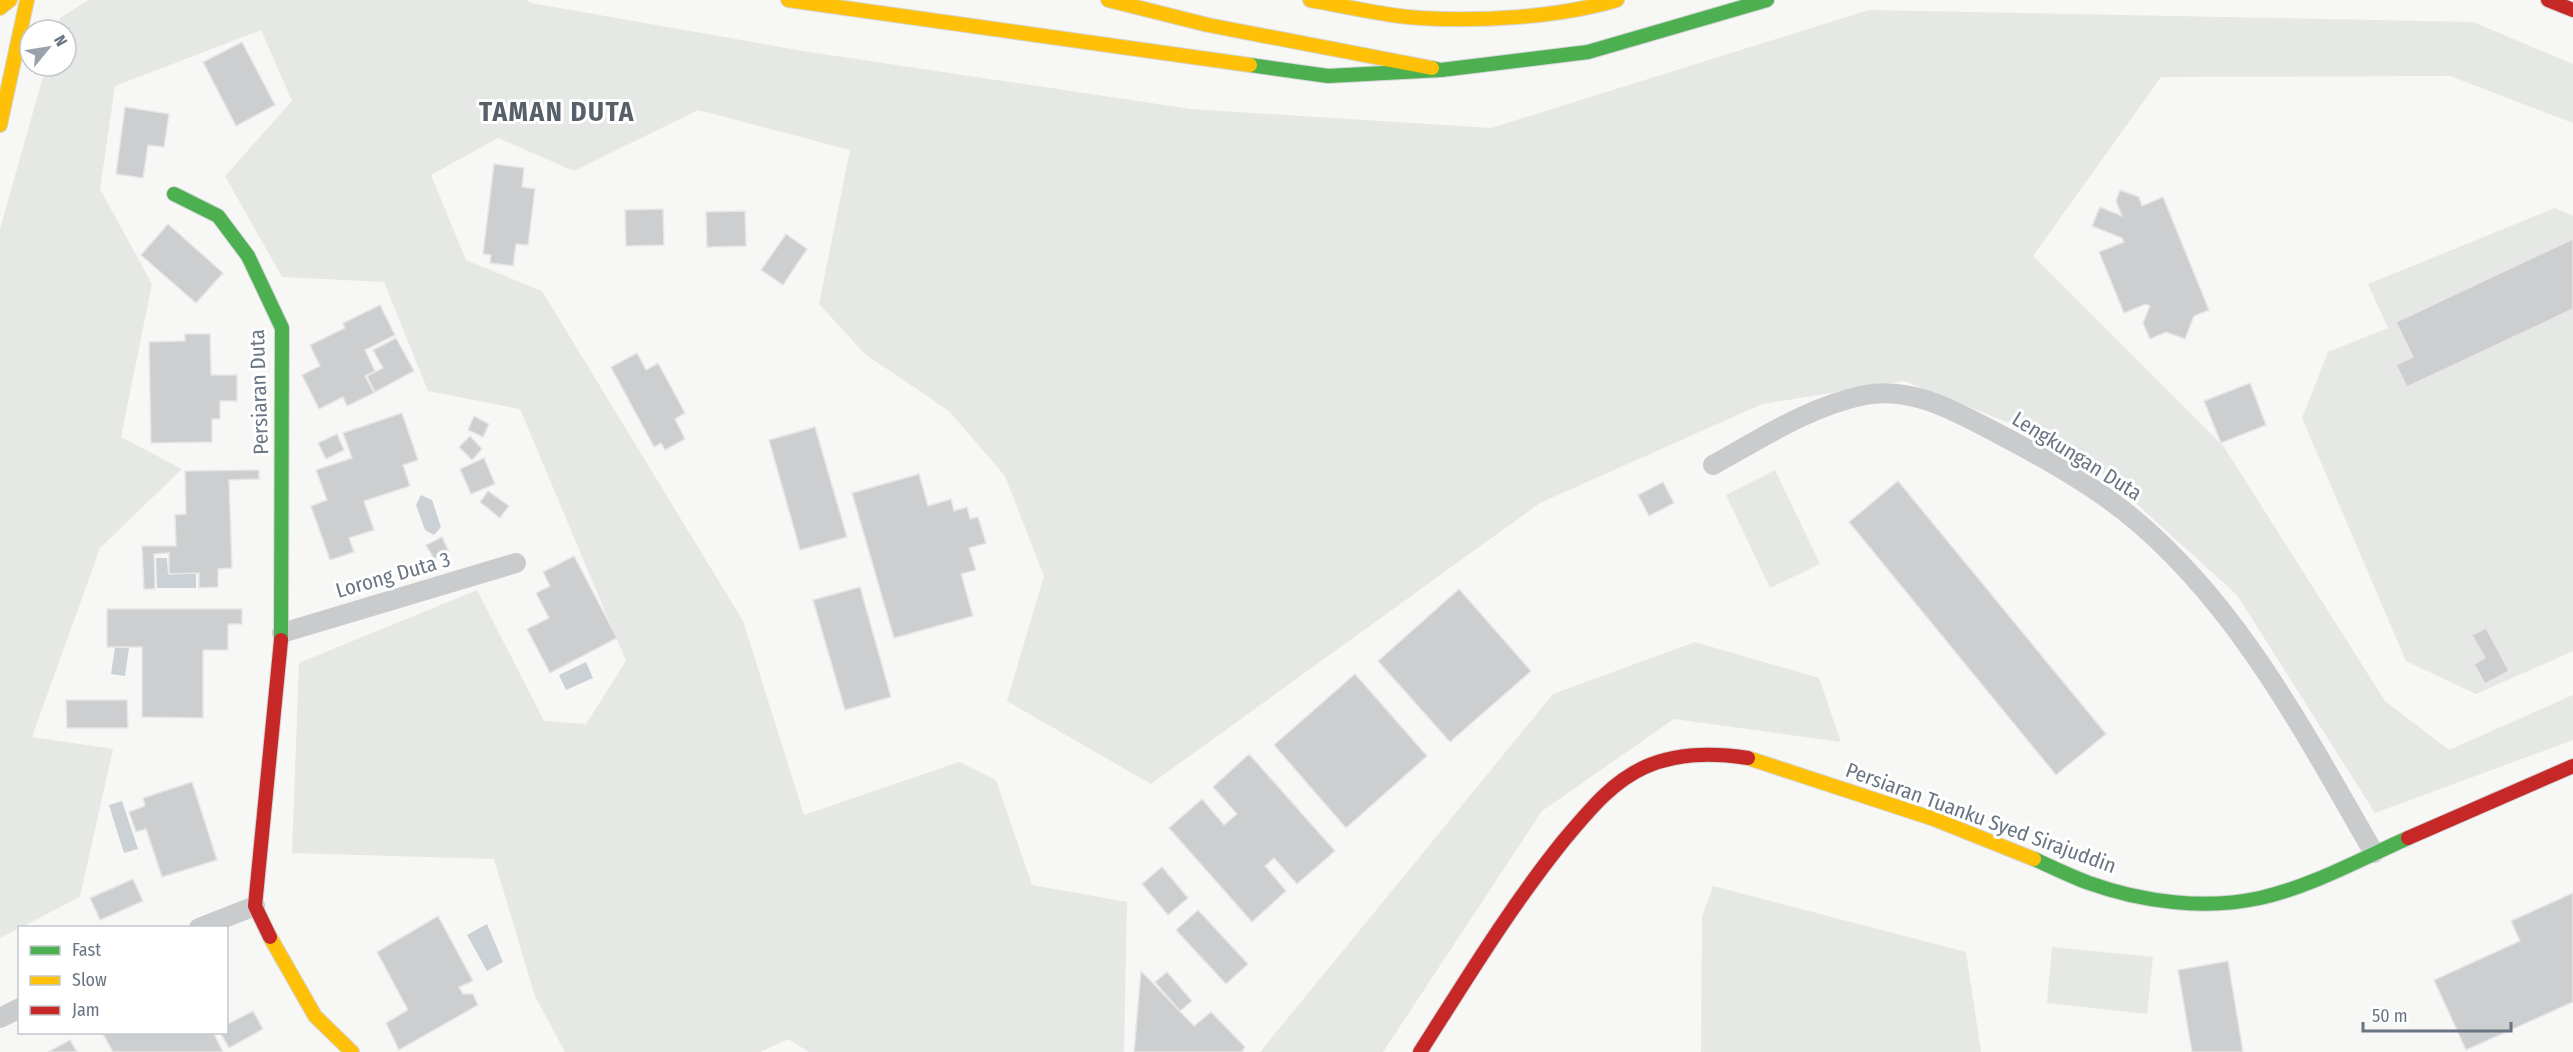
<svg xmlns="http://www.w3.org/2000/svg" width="2573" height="1052" font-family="'Fira Sans Condensed',sans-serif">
  <rect width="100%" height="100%" fill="#f7f7f6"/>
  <g fill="#e5e8e4">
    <path d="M88,0H526L531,3L803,51L1191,109L1491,128L1869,10L2473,22L2573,64V123L2450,76L2161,77L2033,256L2224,447L2385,701L2449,750L2573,695V740L2375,813L2237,595L2077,450L1904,381L1762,404L1540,503L1151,784L1007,701L1044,576L1005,476L949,411L865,354L819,304L850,150L698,110L574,171L498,138L431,175L466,260L542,291L743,621L804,815L959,762L996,780L1032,885L1127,902L1124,1052H809L788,1039L760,1052H565L535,996L494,859L292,853L299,663L477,590L544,721L586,724L626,661L520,409L428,391L384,282L282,277L225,176L292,101L261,30L115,86L100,189L152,284L121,437L182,469L100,548L32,737L113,749L80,897L0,938V229L46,66H66V30H56L60,18Z"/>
    <path d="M2555,208L2573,216V651L2476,694L2406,661L2302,418L2328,352L2388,328L2368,284Z"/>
    <path d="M1775,470L1820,564L1770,588L1726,495Z"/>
    <path d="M1695,642L1819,678L1841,742L1674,719L1542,811L1383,1052H1260L1553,694Z"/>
    <path d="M1713,886L1966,952L1981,1052H1701L1702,917Z"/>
    <path d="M2052,947L2153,957L2147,1014L2047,1003Z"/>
  </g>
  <g fill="#ccd1d5">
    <path d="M421,495L432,500L441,527L434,535L425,530L416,505Z"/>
    <path d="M156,558H167L168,574H196V588H157Z"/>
    <path d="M115,647L129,648L125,676L111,674Z"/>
    <path d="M586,662L593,678L566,690L559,675Z"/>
    <path d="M122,801L138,849L124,853L109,805Z"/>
    <path d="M487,924L503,962L487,971L467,935Z"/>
  </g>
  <g fill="#cdcecf" stroke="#e6e6e6" stroke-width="1.5">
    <path d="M242,42L275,105L236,126L203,62Z"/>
    <path d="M125,107L169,114L164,147L148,145L143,178L116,174Z"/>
    <path d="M494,164L524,168L522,187L535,189L528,245L516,244L513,266L490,263L491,255L483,254Z"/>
    <path d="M2120,190L2139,197L2142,206L2163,197L2209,310L2194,316L2185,339L2166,332L2150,339L2143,323L2150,306L2146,304L2124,313L2099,252L2124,242L2122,238L2092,226L2100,207L2122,216L2116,201Z"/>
    <path d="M663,209L664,245L626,246L625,210Z"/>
    <path d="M745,211L746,246L707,247L706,212Z"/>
    <path d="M168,224L223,273L196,303L141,255Z"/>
    <path d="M786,234L807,249L783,285L761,270Z"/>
    <path d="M2573,239V309L2407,387L2396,365L2413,357L2396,322Z"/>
    <path d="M380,305L395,335L365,350L375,371L365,376L374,393L347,406L343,397L319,409L302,375L320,366L310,345L345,328L343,323Z"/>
    <path d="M185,334H210L211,375H237V401H220V419H212V442L151,443L149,342L185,341Z"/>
    <path d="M396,338L414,371L375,392L367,376L383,368L373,350Z"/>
    <path d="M637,353L646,370L658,363L685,413L675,419L685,439L665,450L661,443L654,447L611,367Z"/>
    <path d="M2250,383L2266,425L2221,443L2204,401Z"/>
    <path d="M402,413L418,460L403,465L410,486L364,501L374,530L349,538L354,552L330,560L311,506L327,500L316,470L352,458L343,433Z"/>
    <path d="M474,416L489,424L483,437L468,430Z"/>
    <path d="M815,427L847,537L800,550L769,440Z"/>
    <path d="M337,434L344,450L326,459L318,443Z"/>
    <path d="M470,436L482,449L472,460L459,447Z"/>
    <path d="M484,458L495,484L471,494L460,469Z"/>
    <path d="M259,470V479L229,480L232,568L218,569V587L199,588V573L169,574V553L154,554L155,589H144L142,546H176L175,515L186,514L185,471Z"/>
    <path d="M919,474L928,506L951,499L954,511L967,507L970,519L978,517L986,543L969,548L976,570L961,574L973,616L894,638L852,493Z"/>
    <path d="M1898,481L2106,734L2056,775L1849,522Z"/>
    <path d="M1663,482L1674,503L1649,516L1638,495Z"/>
    <path d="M488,491L509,506L500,518L480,502Z"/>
    <path d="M442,537L449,552L434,559L426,545Z"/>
    <path d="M574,556L617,638L550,673L527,629L549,618L536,593L550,586L543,572Z"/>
    <path d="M860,587L891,697L845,710L813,600Z"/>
    <path d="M1459,589L1531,671L1450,742L1378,661Z"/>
    <path d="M107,609H242V624H228V650H203V718L142,717V647H107Z"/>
    <path d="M2486,628L2509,671L2485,684L2474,664L2485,658L2472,635Z"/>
    <path d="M1355,674L1427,756L1346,828L1274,745Z"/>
    <path d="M66,700H127L128,728H67Z"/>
    <path d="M1249,754L1335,851L1297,884L1274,858L1265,866L1286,891L1252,922L1169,828L1202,799L1224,825L1237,814L1213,787Z"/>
    <path d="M192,782L217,860L162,877L146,829L136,832L129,812L145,806L143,798Z"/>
    <path d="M1162,867L1188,898L1168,915L1142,884Z"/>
    <path d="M133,879L143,901L100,920L90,898Z"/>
    <path d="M2573,893V1002L2466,1050L2434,980L2520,941L2511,921Z"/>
    <path d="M1198,910L1248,964L1226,984L1176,930Z"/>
    <path d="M438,916L473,981L459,987L463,994H473L478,1005L399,1050L386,1023L408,1010L377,952Z"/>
    <path d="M2228,961L2243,1052H2192L2178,970Z"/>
    <path d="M1141,971L1194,1026L1211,1012L1245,1047L1242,1052H1134Z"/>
    <path d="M1167,972L1192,1001L1180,1011L1155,982Z"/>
    <path d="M253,1011L263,1029L229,1048L220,1032H226V1025Z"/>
    <path d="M102,1032H213L223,1052H113Z"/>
    <path d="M70,1040L77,1052H48Z"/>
  </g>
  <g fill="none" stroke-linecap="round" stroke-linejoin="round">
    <g stroke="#d4d5d5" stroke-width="16">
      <g id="fast">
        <path d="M1250,65L1328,76L1441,70"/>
        <path d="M1432,68L1441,70L1588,52L1767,0"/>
        <path d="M174,194L218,216L248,256L282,328L281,640"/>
        <path d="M2034,859C2052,867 2070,876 2089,883C2142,902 2204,910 2260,898C2310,887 2361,859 2408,838"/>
      </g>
    </g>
    <g stroke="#d4d5d5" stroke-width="16">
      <g id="slow">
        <path d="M788,0L1250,65"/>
        <path d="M1108,0L1208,25L1432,68"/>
        <path d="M1310,0C1346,6 1383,16 1420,18C1481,22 1559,17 1617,0"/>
        <path d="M0,8L10,0"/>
        <path d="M0,125L27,0"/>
        <path d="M1748,758L1934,819L2034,859"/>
        <path d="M270,937L315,1016L352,1052"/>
      </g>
    </g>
    <g stroke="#d4d5d5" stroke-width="16">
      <g id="jam">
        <path d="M2548,0L2573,10"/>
        <path d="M2408,838L2573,766"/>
        <path d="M270,937L255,906L281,640"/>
        <path d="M1420,1052C1466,980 1510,907 1564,840C1587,813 1611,782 1645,767C1676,753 1715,753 1748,758"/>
      </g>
    </g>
    <g stroke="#cacbcc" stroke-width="20">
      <path d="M1713,465C1762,438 1810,406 1865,395C1913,386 1956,412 1997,433C2039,455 2087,482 2124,511C2236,600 2304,732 2374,853"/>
      <path d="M282,633L516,563"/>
      <path d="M199,928L255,906"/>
      <path d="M0,1018L20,1008"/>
    </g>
    <use href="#fast" stroke="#4caf50" stroke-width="14"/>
    <use href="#slow" stroke="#ffc107" stroke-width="14"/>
    <use href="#jam" stroke="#c62828" stroke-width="14"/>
  </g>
  <g text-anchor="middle" stroke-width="6" stroke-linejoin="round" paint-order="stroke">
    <g font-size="21" fill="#6a7583" stroke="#fff">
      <text transform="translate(259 392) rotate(-92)" y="7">Persiaran Duta</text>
      <text transform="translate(2077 456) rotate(32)" y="7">Lengkungan Duta</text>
      <text transform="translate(393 575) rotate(-16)" y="7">Lorong Duta 3</text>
      <text transform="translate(1981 818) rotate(20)" y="7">Persiaran Tuanku Syed Sirajuddin</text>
    </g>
    <g font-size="27" font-weight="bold" letter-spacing="1.5" fill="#575f69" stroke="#fff">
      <text x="557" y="121">TAMAN DUTA</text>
    </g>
  </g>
  <rect x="18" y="926" width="210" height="108" fill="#ffffff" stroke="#c3c8cd" stroke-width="1.5"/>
  <rect x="30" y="946" width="30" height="9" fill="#4caf50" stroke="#c3c8cd" stroke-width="1.5"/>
  <text x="72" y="956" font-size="18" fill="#6a7583">Fast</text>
  <rect x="30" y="976" width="30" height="9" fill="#ffc107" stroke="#c3c8cd" stroke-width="1.5"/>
  <text x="72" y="986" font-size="18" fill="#6a7583">Slow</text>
  <rect x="30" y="1006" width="30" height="9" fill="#c62828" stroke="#c3c8cd" stroke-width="1.5"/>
  <text x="72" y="1016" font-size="18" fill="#6a7583">Jam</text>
  <g transform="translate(48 48) rotate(60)"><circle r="28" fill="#ffffff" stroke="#c3c8cd" stroke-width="1.5"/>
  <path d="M0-4.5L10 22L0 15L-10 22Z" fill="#9ba2ab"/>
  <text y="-9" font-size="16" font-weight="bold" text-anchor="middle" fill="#6a7583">N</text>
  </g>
  <path d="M2363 1022v9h148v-9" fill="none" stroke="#6a7583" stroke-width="3"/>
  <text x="2372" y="1022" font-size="18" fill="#6a7583" stroke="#ffffff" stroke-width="4.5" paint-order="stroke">50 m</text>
</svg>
